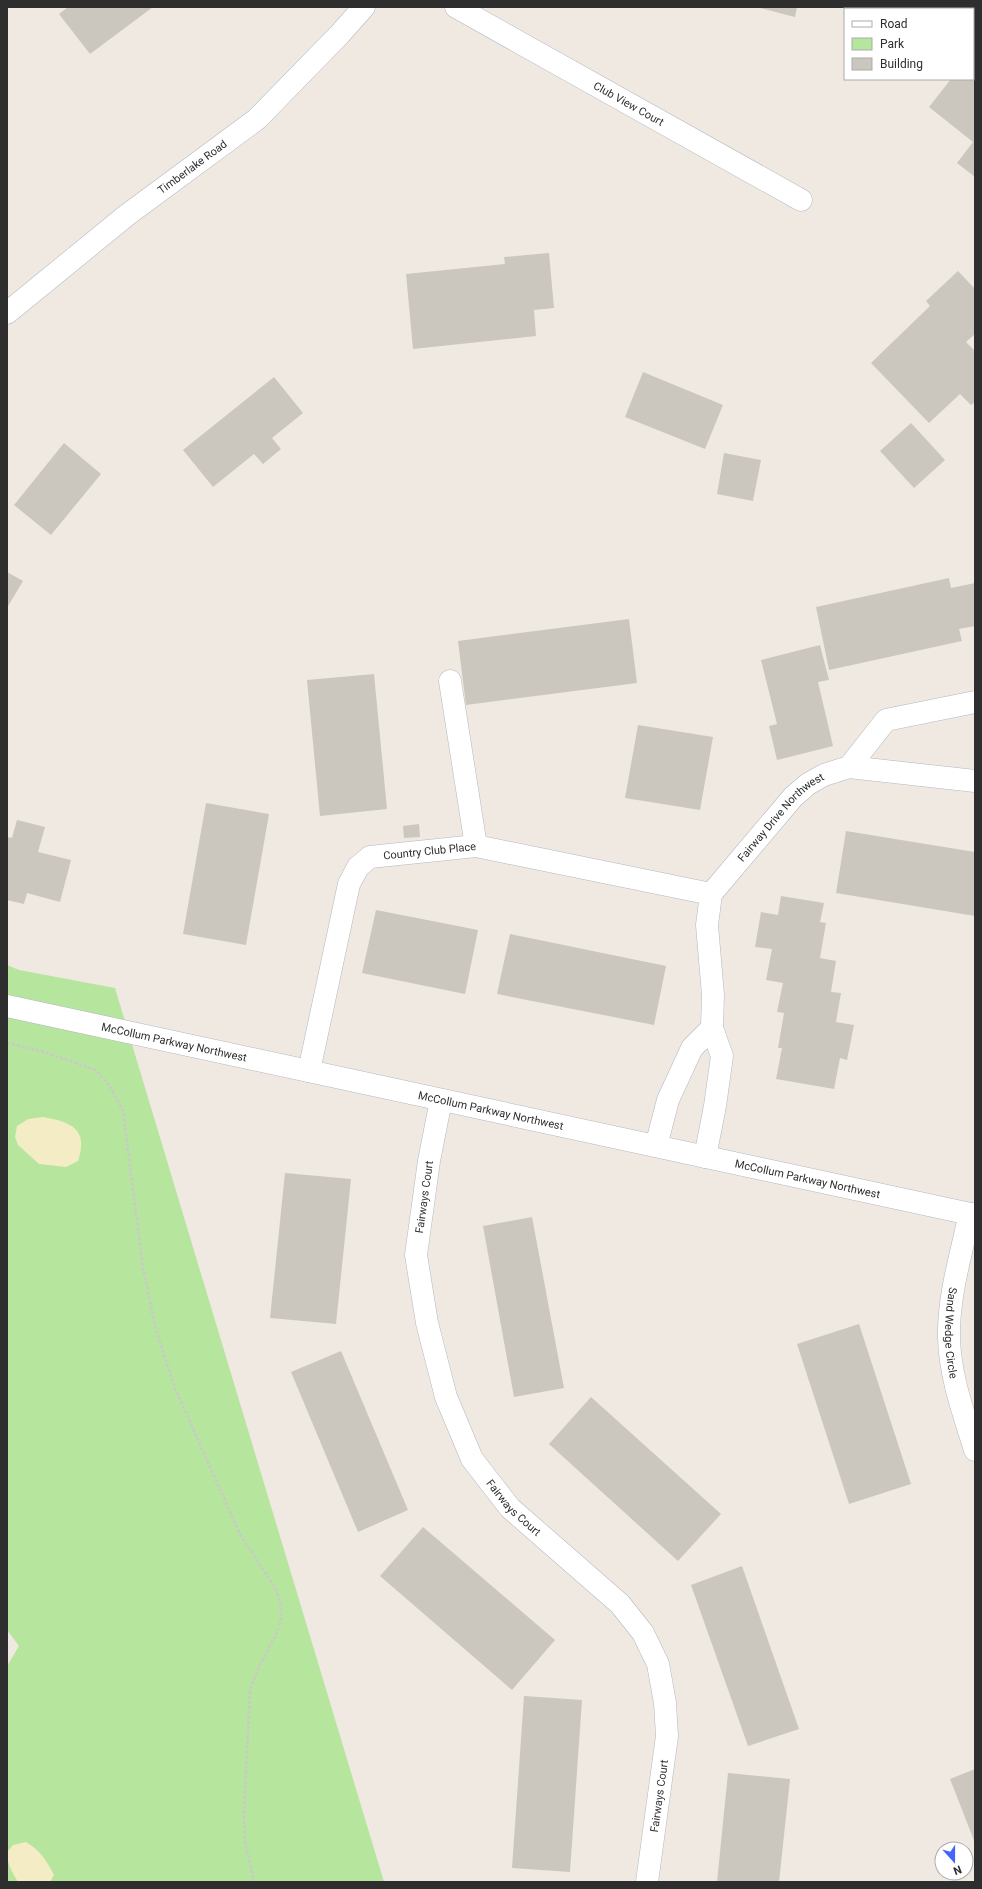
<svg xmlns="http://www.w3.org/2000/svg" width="982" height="1889" font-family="Roboto,sans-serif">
  <rect width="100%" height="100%" fill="#efe9e1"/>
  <path fill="#b6e59e" d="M7,965L19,970L115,988L384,1882H7V1666L19,1646L7,1630Z"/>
  <g fill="#f3ecc5">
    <path d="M43,1117C70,1122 89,1128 78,1161L66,1167L39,1164L18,1145L15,1137L17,1126L28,1119Z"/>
    <path d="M26,1842C40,1850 47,1861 54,1875L50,1882H18C12,1872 7,1864 7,1852L13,1845Z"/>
  </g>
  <g fill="#cbc7bf">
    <path d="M68,7H153L90,54L59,14Z"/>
    <path d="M756,7H797L795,17Z"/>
    <path d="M973,74L975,76V177L957,163L973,142L929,107L951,79H973Z"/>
    <path d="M549,253L554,308L534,310L536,336L413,349L406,274L505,264L504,257Z"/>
    <path d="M958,271L975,289V334L966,342L975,351V402L971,405L960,394L929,423L871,363L930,306L926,301Z"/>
    <path d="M643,372L723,405L705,449L625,417Z"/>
    <path d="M274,377L303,413L272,438L281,449L263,464L254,454L213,487L183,450Z"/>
    <path d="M911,423L945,460L914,488L880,451Z"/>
    <path d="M64,443L101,474L51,535L14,505Z"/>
    <path d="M724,453L761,460L753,501L717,494Z"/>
    <path d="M7,572L23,581L7,608Z"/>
    <path d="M949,578L951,588L975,583V626L959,629L962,641L829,670L816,607Z"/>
    <path d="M629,619L637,683L466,705L458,641Z"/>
    <path d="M820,645L829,680L818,682L833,746L777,760L769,726L777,724L761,660Z"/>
    <path d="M374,674L387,809L320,816L307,680Z"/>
    <path d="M638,725L713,737L700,810L625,798Z"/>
    <path d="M206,803L269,814L246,945L183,934Z"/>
    <path d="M17,820L45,827L38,852L71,860L60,902L27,893L24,904L7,900V837L12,838Z"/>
    <path d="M419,824L420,837L404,838L403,826Z"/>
    <path d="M846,831L975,852V916L836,893Z"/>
    <path d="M781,896L824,903L820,922L826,923L820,958L836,961L831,992L841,993L836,1022L854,1025L847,1060L840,1058L834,1089L776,1079L782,1048H778L784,1013L777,1012L783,983L766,980L772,949L755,947L761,912L778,915Z"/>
    <path d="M376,910L478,930L465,994L362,973Z"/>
    <path d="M510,934L666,966L654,1025L497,994Z"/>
    <path d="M285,1173L351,1179L336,1324L270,1318Z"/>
    <path d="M532,1217L564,1388L514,1397L483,1226Z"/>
    <path d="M859,1324L911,1484L849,1504L797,1344Z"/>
    <path d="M341,1351L408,1510L358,1532L291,1372Z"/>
    <path d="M591,1397L721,1514L678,1561L549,1444Z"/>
    <path d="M423,1527L555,1640L512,1690L380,1576Z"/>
    <path d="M742,1566L799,1729L748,1746L691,1585Z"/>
    <path d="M524,1696L582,1700L570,1872L512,1868Z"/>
    <path d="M975,1769V1843L950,1779Z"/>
    <path d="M728,1773L790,1779L779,1882H717Z"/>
  </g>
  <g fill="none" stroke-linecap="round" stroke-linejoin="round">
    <g stroke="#b4b7c1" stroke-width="23">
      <g id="minor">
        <path id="s1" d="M456,7L801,200"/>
        <path id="s2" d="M7,313L127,215L257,119L339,35L364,7"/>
        <path d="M450,681L476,846"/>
        <path d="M849,767L975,781"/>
        <path id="s3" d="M7,1006L975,1215"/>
        <path id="s4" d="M309,1071L349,884L358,867L370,857L476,846L711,894"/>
        <path id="s5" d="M441,1100L429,1161L416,1255L427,1323L446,1397L472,1459L510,1508L620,1604L643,1633L658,1664L665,1703L667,1736L647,1882"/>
        <path d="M656,1146L668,1100L692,1048L712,1028"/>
        <path id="s6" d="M705,1157L715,1106L722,1056L712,1028L713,995L707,925L711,894L793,797L808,784L824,775L849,767L886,720L975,702"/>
        <path id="s7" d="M970,1214C961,1254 948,1297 949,1338C950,1377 964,1414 975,1450"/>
      </g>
    </g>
    <path stroke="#c9c9c9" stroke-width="2.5" stroke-dasharray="3 2" stroke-linecap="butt" d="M7,1043L47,1053L96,1070L110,1086L123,1111L143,1268L156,1330L175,1388L226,1503L241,1536L276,1589L281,1606V1619L275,1637L259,1667L250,1690L244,1812L245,1842L254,1882"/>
    <use href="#minor" stroke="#fff" stroke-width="22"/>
  </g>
  <g text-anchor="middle" stroke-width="3" stroke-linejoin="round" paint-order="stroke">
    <g font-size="11" fill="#2e2e2e" stroke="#fff">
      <text dy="4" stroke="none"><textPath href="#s1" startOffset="198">Club View Court</textPath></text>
      <text dy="4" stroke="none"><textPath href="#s2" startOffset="236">Timberlake Road</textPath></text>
      <text dy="4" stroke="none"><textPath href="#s6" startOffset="371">Fairway Drive Northwest</textPath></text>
      <text dy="4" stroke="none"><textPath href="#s4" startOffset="286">Country Club Place</textPath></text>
      <text dy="4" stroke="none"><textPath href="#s3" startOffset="171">McCollum Parkway Northwest</textPath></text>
      <text dy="4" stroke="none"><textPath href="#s3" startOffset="495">McCollum Parkway Northwest</textPath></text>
      <text dy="4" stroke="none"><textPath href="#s3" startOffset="819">McCollum Parkway Northwest</textPath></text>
      <text transform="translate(424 1197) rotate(-82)" y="4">Fairways Court</text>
      <text dy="4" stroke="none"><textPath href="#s7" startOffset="121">Sand Wedge Circle</textPath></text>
      <text dy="4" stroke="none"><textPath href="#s5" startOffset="434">Fairways Court</textPath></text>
      <text transform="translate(659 1796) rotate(-82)" y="4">Fairways Court</text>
    </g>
  </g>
  <rect width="982" height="1889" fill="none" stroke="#2e2e2e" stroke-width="16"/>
  <rect x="844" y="8" width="130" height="72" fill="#ffffff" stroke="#ababab"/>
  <rect x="852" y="21" width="20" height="6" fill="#ffffff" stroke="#ababab"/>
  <text x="880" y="28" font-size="12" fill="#2e2e2e">Road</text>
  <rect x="852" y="38" width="20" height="12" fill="#b6e59e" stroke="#ababab"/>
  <text x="880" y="48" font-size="12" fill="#2e2e2e">Park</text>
  <rect x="852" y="58" width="20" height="12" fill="#cbc7bf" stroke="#ababab"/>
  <text x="880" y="68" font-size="12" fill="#2e2e2e">Building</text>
  <g transform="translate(954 1861) rotate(159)"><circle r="19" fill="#ffffff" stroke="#ababab"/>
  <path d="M0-3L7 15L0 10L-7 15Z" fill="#4264fb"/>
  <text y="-6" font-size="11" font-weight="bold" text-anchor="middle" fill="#2e2e2e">N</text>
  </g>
</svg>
